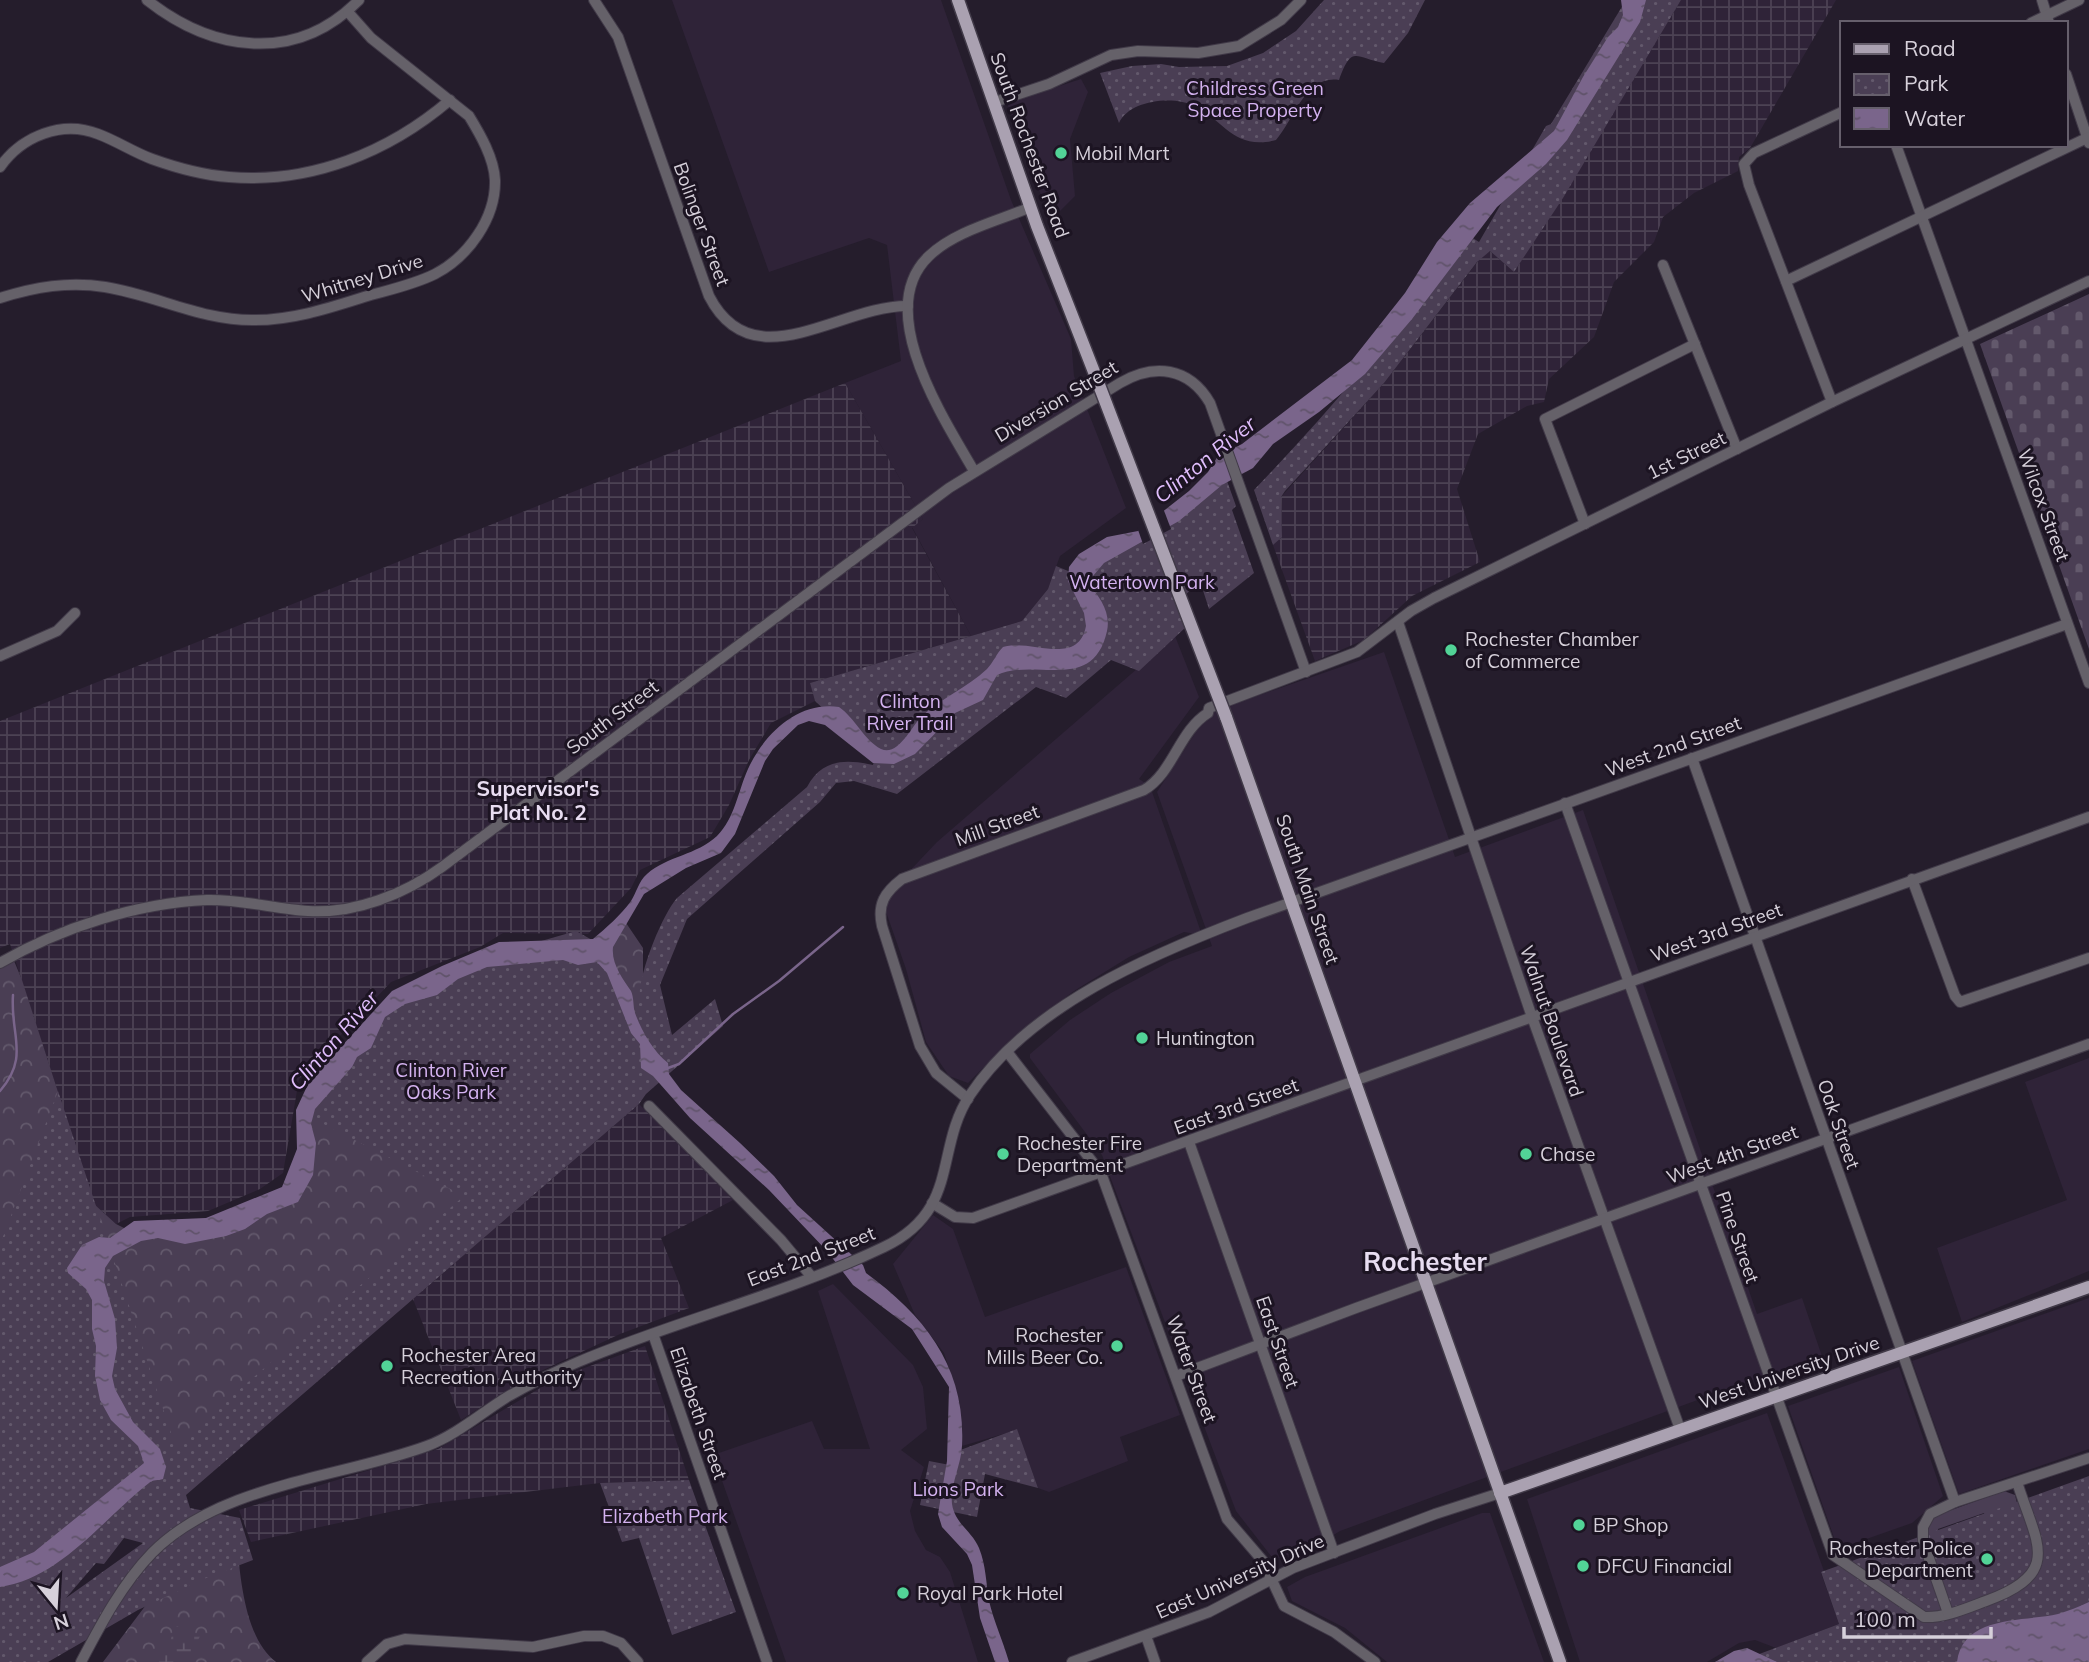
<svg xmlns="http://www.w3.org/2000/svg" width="2089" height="1662" font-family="Mulish,sans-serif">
  <defs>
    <pattern id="industrial-grid" width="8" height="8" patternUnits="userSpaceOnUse" patternTransform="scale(1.75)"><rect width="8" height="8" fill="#2f2338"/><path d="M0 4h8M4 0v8" fill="none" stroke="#4c4254"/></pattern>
    <pattern id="forest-crowns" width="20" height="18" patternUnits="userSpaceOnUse" patternTransform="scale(1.75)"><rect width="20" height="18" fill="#4a3e54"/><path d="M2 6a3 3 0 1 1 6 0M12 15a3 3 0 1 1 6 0" fill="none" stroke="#63596c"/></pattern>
    <pattern id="wetland-marsh" width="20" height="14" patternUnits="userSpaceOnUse" patternTransform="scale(1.75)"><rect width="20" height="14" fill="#4a3e54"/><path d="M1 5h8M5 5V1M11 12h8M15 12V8" fill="none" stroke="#63596c"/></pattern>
    <pattern id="cemetery-stones" width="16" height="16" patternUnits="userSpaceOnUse" patternTransform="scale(1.75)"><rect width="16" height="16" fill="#4a3e54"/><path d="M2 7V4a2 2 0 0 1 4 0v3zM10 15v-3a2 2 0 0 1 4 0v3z" fill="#63596c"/></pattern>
    <pattern id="park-dots" width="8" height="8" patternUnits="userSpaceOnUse" patternTransform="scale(1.75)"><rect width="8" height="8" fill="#4a3e54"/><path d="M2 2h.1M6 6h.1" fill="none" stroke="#63596c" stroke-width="1.8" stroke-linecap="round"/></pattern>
    <pattern id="water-ripples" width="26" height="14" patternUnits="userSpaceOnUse" patternTransform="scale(1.75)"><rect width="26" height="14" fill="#7a658b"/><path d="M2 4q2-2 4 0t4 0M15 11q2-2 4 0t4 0" fill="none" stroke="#60536a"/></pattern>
  </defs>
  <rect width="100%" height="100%" fill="#251d2c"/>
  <g fill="#2f2338">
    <path d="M672,0H941L1011,200L1071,339L1074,376L1126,508L1060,556L1048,589L1022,621L971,636L912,527L923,519L845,383L901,361L887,245L869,238L769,272Z"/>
    <path d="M1081,79L1088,92L1070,139L1075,196L1055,216L1041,195L1007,103Z"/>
    <path d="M1175,636L1199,697L1139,779L1150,786L1202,935L1184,932L1129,957L1074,991L1013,1038L968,1083L949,1076L926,1042L906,969L884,906L902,879L937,842Z"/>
    <path d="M1384,652L1455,857L1583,810L1757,1314L1802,1298L1825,1365L1785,1379H1755L1340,1531L1319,1544L1279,1558L1271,1556L1236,1511L1102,1155L1030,1058V1054L1070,1020L1111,993L1169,962L1212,946L1157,792L1208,713Z"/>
    <path d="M2089,1058V1271L1962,1322L1937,1248L2067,1200L2025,1082Z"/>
    <path d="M933,1215L953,1229L985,1317L1126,1267L1180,1415L1120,1437L1128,1461L1049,1492L1038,1488L1017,1430L962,1446L959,1400L944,1353L915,1315L893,1264Z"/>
    <path d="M833,1284L913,1365L923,1387L927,1429L901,1450L924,1467L910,1511L915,1531L926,1550L940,1557L950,1572L978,1662H786L713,1455L812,1421L824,1449H870L818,1291Z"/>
    <path d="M2089,1298V1449L1959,1494L1912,1361Z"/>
    <path d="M1899,1367L1943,1496L1912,1523L1838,1549L1788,1406Z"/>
    <path d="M1767,1413L1824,1571L1821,1573L1839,1624L1776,1648L1755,1640L1739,1643L1707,1662H1580L1527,1499Z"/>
    <path d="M1482,1513H1490L1544,1662H1387L1345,1628L1292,1601L1287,1587L1305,1577Z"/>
  </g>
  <g fill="url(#industrial-grid)">
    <path d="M1681,0H1836L1750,148L1739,157L1738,171L1694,193L1663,217L1654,242L1614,282L1594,337L1549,379L1544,402L1527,406L1478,434L1457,489L1480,562L1412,596L1364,640L1315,661L1273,545L1282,537L1281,497L1384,383L1482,256L1490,251L1514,272L1563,197Z"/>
    <path d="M845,383L923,519L912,528L971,636L810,683L815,701L771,723L749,760L729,805L710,837L640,870L631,888L588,934L503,933L480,947L391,982L299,1079L283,1173L260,1189L208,1211L130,1217L116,1224L94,1204L10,944L0,948V721Z"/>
    <path d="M639,1104L733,1200L661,1238L689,1308L620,1334L528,1377L461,1420L413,1299Z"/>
    <path d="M645,1346L689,1480L600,1483L426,1504L251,1542L239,1510L438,1449L557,1378Z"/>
  </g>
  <path fill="#4a3e54" d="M2004,1491L2015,1495L2018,1507L2007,1574L1984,1513L1938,1529L1943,1547L1931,1551L1926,1533L1935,1516Z"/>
  <g fill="url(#forest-crowns)">
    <path d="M622,917L643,948V985L653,1027L0,1632V963L12,956L22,980L94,1204L116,1224L132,1232L236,1215L288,1185L303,1137L323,1093L531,954L600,938Z"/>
    <path d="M237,1545C241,1581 245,1638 276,1662H103L152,1597Z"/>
  </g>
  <path fill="url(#wetland-marsh)" d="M174,1625L200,1636L191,1655L183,1662H156L169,1648Z"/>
  <path fill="url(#cemetery-stones)" d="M2089,294V649L1980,344Z"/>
  <g fill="url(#park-dots)" fill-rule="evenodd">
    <path d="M1324,0H1425L1408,33L1384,63C1355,58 1352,44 1339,80C1305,75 1294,120 1276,140C1235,151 1224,121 1195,106C1173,95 1129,100 1119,123L1100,73L1132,66L1161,64L1179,67L1227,66L1263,53L1296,31Z"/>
    <path d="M1626,0H1681L1563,198L1514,272L1490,251L1477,262L1384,383L1285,491L1281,497L1282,537L1273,545L1254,490C1332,409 1402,325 1468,235L1479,242L1546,126L1551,124Z"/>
    <path d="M1222,467L1236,506L1232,510L1254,573L1209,609L1200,581L1179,601L1187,626L1139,671L1111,660L1066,698L1036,687L897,794L854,781L836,783L820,802L687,919L660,985L672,1035L715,999L723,1026L646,1094L639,1104L186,1495L190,1508L240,1518L253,1560L206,1578L138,1610L48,1662H0V1245L58,1091L175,1445L464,1196L302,1113L380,1013L531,944L576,931L594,941L631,1006L640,999C637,977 662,915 677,898L807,787C822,759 845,759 873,765L875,757L815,701L810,683L1022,621L1048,589L1056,566L1073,573L1095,569L1177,510ZM124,1538L143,1543L66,1598L96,1563L104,1564Z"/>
    <path d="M1017,1429L1038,1488L985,1474L977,1517L920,1505L929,1461L955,1466V1452Z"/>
    <path d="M2089,1476V1662H1738L1839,1624L1821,1572Z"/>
    <path d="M689,1480L736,1612L672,1635L639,1538L622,1542L600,1483Z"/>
  </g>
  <g fill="url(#water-ripples)">
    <path d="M1621,0H1646L1640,22L1567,140L1546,164L1497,207L1412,319L1365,374L1319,412L1273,444L1253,468L1222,485L1179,521L1104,563L1087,583C1100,596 1111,613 1107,631C1093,694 1035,657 997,675L983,700L955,713L915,754L894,764L873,763L825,725L809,721L798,725L773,749L765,761L735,834L721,853L686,868L644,894L613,947C611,964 623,979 631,991C634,997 633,1007 635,1013C642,1032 653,1051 668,1063L669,1074L681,1090L740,1143L774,1176L797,1205L863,1265L866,1273C926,1317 966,1368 962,1446C961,1466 950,1484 952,1504C955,1524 972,1531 979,1548C986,1565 986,1583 989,1601C994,1622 1003,1641 1009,1662H995L980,1618L972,1565L967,1554L942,1527L938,1514L947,1461L949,1387L912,1329L853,1285L827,1251L769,1190L690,1118L653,1076L641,1068L640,1044L631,1033L607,973L597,962L578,965L563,960L487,967L458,979L437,995L405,1004L385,1017L371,1048L357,1057L352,1067L315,1109L311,1124L316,1143L313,1175L298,1202L267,1214L245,1229L226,1236L185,1244L158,1238L141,1241L113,1256L105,1268L104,1281L115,1319L117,1348L112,1376L115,1389L133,1422L160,1449L166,1467L163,1479C158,1481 153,1479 149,1483C104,1518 61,1578 0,1587V1567L34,1552L144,1463L138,1446L111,1420L100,1400L95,1376L96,1346L92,1329V1300L86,1289L68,1273L67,1268L82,1245L99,1237L110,1238L134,1221L206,1218L282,1187L297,1149L296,1110L309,1082L392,991L442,966L499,942L593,939C606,928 621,915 631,901C637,892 638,882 647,874C667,856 697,855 717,836C735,818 738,791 748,769C764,734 798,701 839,707C855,718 864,740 881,749C898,757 912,726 921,717C941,698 967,688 987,669C993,663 996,654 1003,647C1030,638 1078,668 1086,626L1084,613L1068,581L1069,567L1079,554L1107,537L1138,531L1189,491L1208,472L1218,456L1242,444L1352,360L1405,293L1437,242L1470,203L1554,131L1583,77L1608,37L1618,27L1623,15Z"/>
    <path d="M2089,1602V1662H1957C1963,1614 2026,1622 2058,1614C2068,1611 2079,1607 2089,1602Z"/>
    <path d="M1747,1648L1777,1662H1715L1734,1651Z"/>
  </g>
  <path fill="#251d2c" d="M1163,508L1171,529L1143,544L1137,527Z"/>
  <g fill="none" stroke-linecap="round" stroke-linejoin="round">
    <g stroke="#7a658b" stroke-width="2.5">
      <path d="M668,1068L679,1064L733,1014L779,981L843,927"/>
      <path d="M0,1091C30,1056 10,1036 13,995"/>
    </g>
    <g stroke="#413a48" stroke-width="12">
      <g id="minor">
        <path d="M147,0C213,52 296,64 359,0"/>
        <path d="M594,0L618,37L709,296C753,382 840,305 908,306"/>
        <path d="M2042,0L2049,23"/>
        <path d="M2031,23L2079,0"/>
        <path d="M2066,74L2089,143"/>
        <path d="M995,102L1049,84L1111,55L1138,51L1198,53L1239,46L1281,20L1301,0"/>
        <path d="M1896,145L2089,683"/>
        <path d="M0,167C22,136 62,120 98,134C117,141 133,152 152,159C177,168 203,175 229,177C311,184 389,152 450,100"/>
        <path d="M1663,265L1737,449"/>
        <path d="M1786,281L2089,137"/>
        <path d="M0,298C35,287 69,281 105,287C156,295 202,321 255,320C293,320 329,308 364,297C388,290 413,285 435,274C468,257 496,218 495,180C494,158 480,134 469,116L371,38L348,12"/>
        <path d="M1832,402L1749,185L1744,164L1754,153L1842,112"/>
        <path d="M974,471C944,419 872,310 929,256C955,231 998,221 1031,207"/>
        <path d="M1585,524L1545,419L1695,344"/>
        <path d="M1398,622L1532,1017L1680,1429"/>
        <path d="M0,656L57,631L75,613"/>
        <path d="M1692,758L1955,1502"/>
        <path d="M1565,803L1833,1555L1924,1617C1945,1618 1967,1608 1986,1601C2064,1573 2036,1543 2017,1482"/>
        <path d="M1912,879L1955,996L1960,1002L2089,958"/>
        <path d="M0,963C60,928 137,903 207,900C241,899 275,909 308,911C355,914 405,894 442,867L949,488L1120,383C1154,363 1189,367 1210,403L1306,672"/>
        <path d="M1008,1053L1101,1173L1227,1519L1263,1561L1284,1606L1334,1632L1375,1662"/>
        <path d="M968,1099L936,1073L920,1046L882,926C877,904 885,892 902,879L1144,790C1173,773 1179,731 1208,713L1209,708L1357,652L1411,611L1434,598L1832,402L2089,281"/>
        <path d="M649,1106L781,1240L811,1276"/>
        <path d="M1189,1142L1334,1553"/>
        <path d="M932,1203L955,1217L973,1218L2089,817"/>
        <path d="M653,1334L767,1662"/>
        <path d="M1176,1376L1356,1308L2089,1044"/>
        <path d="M1948,1613L1923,1541V1527L1930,1514L1955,1502L2089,1458"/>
        <path d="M1146,1636L1155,1662"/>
        <path d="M81,1662C101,1624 122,1584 152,1553C220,1484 340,1478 427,1446C456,1435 480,1414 507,1397C530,1384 554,1372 578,1362C678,1320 786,1294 884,1247C961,1210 934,1149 970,1095C1030,1005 1150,955 1247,918L2067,624"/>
        <path d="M367,1662L387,1644L405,1639L533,1647L584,1636H603L621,1643L638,1662"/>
        <path d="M1072,1662L1209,1612L1293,1568L1435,1514L1500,1493"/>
      </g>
    </g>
    <g stroke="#413a48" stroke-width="15">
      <g id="major">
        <path d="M958,0L1037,226L1096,377"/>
        <path d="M1226,717L1560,1662"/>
        <path d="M1500,1493L2089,1287"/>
      </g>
    </g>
    <use href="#minor" stroke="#656169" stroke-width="10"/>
    <use href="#major" stroke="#aaa1b1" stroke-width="12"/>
    <g stroke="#413a48" stroke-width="15" stroke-linecap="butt">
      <path id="major-bridge" d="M1096,377L1226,717"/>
    </g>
    <use href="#major-bridge" stroke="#aaa1b1" stroke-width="12"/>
  </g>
  <g fill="#52d397" stroke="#1c1422" stroke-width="2.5">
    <circle cx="1061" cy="153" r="7"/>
    <circle cx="1451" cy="650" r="7"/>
    <circle cx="1142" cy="1038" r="7"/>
    <circle cx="1003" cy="1154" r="7"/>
    <circle cx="1526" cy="1154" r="7"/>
    <circle cx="1117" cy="1346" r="7"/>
    <circle cx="387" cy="1366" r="7"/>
    <circle cx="1579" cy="1525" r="7"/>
    <circle cx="1987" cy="1559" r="7"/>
    <circle cx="1583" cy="1566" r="7"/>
    <circle cx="903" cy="1593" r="7"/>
  </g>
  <g text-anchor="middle" stroke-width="6" stroke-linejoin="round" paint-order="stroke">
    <g font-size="19" fill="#d4b2f0" stroke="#1c1422">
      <text x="1255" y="95">Childress Green<tspan x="1255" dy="22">Space Property</tspan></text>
      <text x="1142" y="589">Watertown Park</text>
      <text x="910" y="708">Clinton<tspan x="910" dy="22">River Trail</tspan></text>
      <text x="451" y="1077">Clinton River<tspan x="451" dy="22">Oaks Park</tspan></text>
      <text x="958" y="1496">Lions Park</text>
      <text x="665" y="1523">Elizabeth Park</text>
    </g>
    <g font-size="19" fill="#d6d0da" stroke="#1c1422">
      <text transform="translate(1030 145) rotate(70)" y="7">South Rochester Road</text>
      <text transform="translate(702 224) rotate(70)" y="7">Bolinger Street</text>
      <text transform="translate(362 278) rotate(-17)" y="7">Whitney Drive</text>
      <text transform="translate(1056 401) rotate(-31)" y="7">Diversion Street</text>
      <text transform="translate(1686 455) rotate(-26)" y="7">1st Street</text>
      <text transform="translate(2044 505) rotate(70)" y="7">Wilcox Street</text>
      <text transform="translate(612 717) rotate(-37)" y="7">South Street</text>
      <text transform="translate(1673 746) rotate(-20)" y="7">West 2nd Street</text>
      <text transform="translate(997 825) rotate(-20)" y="7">Mill Street</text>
      <text transform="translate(1308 889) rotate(71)" y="7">South Main Street</text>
      <text transform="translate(1716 932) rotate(-20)" y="7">West 3rd Street</text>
      <text transform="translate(1552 1021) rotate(71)" y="7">Walnut Boulevard</text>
      <text transform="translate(1236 1106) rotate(-20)" y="7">East 3rd Street</text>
      <text transform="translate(1839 1124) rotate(71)" y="7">Oak Street</text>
      <text transform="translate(1732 1154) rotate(-20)" y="7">West 4th Street</text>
      <text transform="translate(1738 1237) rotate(71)" y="7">Pine Street</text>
      <text transform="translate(811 1256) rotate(-21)" y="7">East 2nd Street</text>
      <text transform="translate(1278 1342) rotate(71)" y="7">East Street</text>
      <text transform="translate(1192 1369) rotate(70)" y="7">Water Street</text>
      <text transform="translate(1789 1372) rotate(-19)" y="7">West University Drive</text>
      <text transform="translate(699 1413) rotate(71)" y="7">Elizabeth Street</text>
      <text transform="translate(1240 1576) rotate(-24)" y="7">East University Drive</text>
    </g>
    <g font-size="19" fill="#d6d0da" stroke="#1c1422" text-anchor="start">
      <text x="1075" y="160">Mobil Mart</text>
      <text x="1465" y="646">Rochester Chamber<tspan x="1465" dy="22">of Commerce</tspan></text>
      <text x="1156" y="1045">Huntington</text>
      <text x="1017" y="1150">Rochester Fire<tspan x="1017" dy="22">Department</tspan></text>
      <text x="1540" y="1161">Chase</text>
      <text x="1103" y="1342" text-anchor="end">Rochester<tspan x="1103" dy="22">Mills Beer Co.</tspan></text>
      <text x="401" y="1362">Rochester Area<tspan x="401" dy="22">Recreation Authority</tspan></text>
      <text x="1593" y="1532">BP Shop</text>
      <text x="1973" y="1555" text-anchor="end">Rochester Police<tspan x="1973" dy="22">Department</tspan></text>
      <text x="1597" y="1573">DFCU Financial</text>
      <text x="917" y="1600">Royal Park Hotel</text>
    </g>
    <g font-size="21" font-style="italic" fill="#e1befd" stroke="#1c1422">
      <text transform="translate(1205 460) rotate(-39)" y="7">Clinton River</text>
      <text transform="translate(334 1041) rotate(-49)" y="7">Clinton River</text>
    </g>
    <g font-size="21" font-weight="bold" fill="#e8ddf1" stroke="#1c1422">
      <text x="538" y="796">Supervisor's<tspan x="538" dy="24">Plat No. 2</tspan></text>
    </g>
    <g font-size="26" font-weight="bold" fill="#e8ddf1" stroke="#1c1422">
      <text x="1425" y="1271">Rochester</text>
    </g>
  </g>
  <rect x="1840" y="21" width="228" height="126" fill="#1c1422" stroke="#665f6c" stroke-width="2"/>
  <rect x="1854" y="44" width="35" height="10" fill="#aaa1b1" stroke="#665f6c" stroke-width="2"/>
  <text x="1904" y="56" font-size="21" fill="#d6d0da">Road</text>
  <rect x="1854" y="74" width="35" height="21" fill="url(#park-dots)" stroke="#665f6c" stroke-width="2"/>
  <text x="1904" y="91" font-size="21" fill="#d6d0da">Park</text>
  <rect x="1854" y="108" width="35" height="21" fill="url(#water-ripples)" stroke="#665f6c" stroke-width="2"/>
  <text x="1904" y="126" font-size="21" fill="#d6d0da">Water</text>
  <g transform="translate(56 1606) rotate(162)" stroke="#1c1422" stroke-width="5" paint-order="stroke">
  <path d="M0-5L12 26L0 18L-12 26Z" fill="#d6d0da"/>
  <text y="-10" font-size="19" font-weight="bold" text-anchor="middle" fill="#d6d0da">N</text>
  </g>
  <path d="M1844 1627v10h147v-10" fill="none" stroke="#d6d0da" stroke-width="3.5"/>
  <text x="1854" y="1627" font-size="21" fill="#d6d0da" stroke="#1c1422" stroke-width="5" paint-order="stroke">100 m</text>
</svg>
